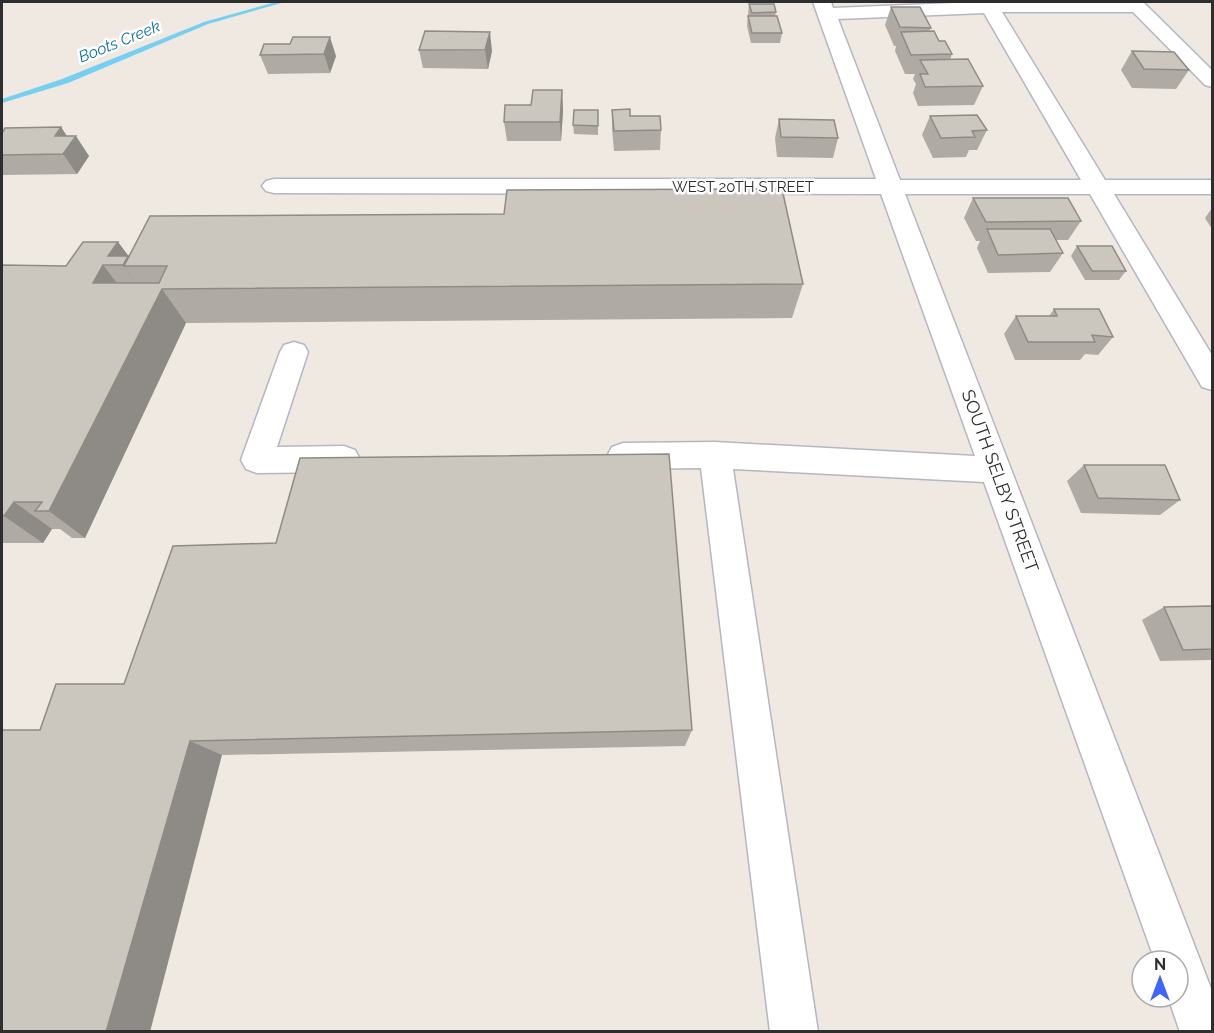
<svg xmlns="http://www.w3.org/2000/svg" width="1214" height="1033" font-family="Raleway,sans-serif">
  <rect width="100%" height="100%" fill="#efe9e1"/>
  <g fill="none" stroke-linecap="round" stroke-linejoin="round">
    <path fill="#75cff0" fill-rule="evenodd" d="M276,2H285L208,24L68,83L2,103V99L62,79L204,22Z"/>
    <g stroke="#b4b7c1" stroke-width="3">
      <g id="minor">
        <path d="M813,2H831L833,8L978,2H1143L1212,70V87L1205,85L1133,12H1002L1105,180H1212V194H1114L1212,355V390L1202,387L1090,194H905L1212,991V1032H1180L1168,997H1178V961H1155L984,482L733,469L818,1032H770L701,468L623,469L612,465L607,456L612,447L623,443L715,442L975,456L881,194L274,193L266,191L262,186L266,181L274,179H876ZM984,13L1081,180H900L838,19Z"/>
        <path d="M294,342L304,345L308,352L277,447L344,446L355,450L360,459L355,468L344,472L257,473L246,469L241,460L280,352L284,345Z"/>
      </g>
    </g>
    <use href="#minor" fill="#fff" fill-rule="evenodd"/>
  </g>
  <g fill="#afaba4">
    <path d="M749,4L776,12L775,16L782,33L780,43H751L747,26Z"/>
    <path d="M891,7L931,28L929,31L952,54L950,60L983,86L974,105L918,106L913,93L916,84L913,79L915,74H905L895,51L896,46H894L885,25Z"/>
    <path d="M290,44L336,56L330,73L268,74L260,55Z"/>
    <path d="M419,50L492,51L488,69L423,68Z"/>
    <path d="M1132,51L1189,70L1176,89L1132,88L1121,70Z"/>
    <path d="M562,90L563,110L561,141H507L504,122L531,105Z"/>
    <path d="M598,110V135L574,134L573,125Z"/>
    <path d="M612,110L630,116L661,130L660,150L614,151L612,129Z"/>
    <path d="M930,116L987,130L977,150H969L966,157L933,158L922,135Z"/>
    <path d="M779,119L838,138L833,158L777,157L775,138Z"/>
    <path d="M61,127L67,136L89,156L77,174L2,175V133Z"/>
    <path d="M973,198L1081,221L1068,240H1056L1063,253L1050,272L988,273L977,248L980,241H976L964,218Z"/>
    <path d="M1212,208V229L1205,218Z"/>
    <path d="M118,242L129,257L803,284L792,318L186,323L85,538H72L60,529H52L43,543H2V265L66,266Z"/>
    <path d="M1077,246L1126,271L1119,280H1085L1071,256Z"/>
    <path d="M1054,309L1113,337L1098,355L1085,354L1080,360H1015L1004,334L1016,316H1049Z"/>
    <path d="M1084,465L1180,500L1160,515L1081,513L1067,481Z"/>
    <path d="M1212,606V660L1160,661L1142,620L1164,607Z"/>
    <path d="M2,730H692L685,746L222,755Z"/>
  </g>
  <g fill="#8e8b86">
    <path d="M490,32L492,51L488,69L485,50Z"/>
    <path d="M330,37L336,56L330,73L324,54Z"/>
    <path d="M562,90L563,110L561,141L560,122Z"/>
    <path d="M61,127L71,143L76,136L89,156L77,174L63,154L55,136Z"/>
    <path d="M118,242L136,266H124L148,299L123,265L108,256Z"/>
    <path d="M103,265L129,299L93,283Z"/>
    <path d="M162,289L186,323L85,538L49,511Z"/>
    <path d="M14,502L52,529L43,543L4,516Z"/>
    <path d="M190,741L222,755L150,1032H106Z"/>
  </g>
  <g fill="#cbc7bf" stroke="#8e8b86" stroke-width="1.5">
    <path d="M749,4H774L776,12L752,13Z"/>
    <path d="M891,7H920L931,28L900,27Z"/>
    <path d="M748,16H777L782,33H752Z"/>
    <path d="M425,31L490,32L485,50H419Z"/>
    <path d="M934,31L939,41H945L952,54L911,55L901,32Z"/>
    <path d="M293,37H330L324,54L260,55L264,44H290Z"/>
    <path d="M1132,51L1174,52L1189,70L1144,69Z"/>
    <path d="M968,59L983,86L925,87L920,74H928L920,60Z"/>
    <path d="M533,90H562L560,122H504L505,105H531Z"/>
    <path d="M630,109V116H660L661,130L614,131L612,110Z"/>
    <path d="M574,110H598V126L573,125Z"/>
    <path d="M977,115L987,130L972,131L975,137L941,138L930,116Z"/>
    <path d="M779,119L834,120L838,138L781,137Z"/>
    <path d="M61,127L55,136H76L63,154L2,155V133L5,128Z"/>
    <path d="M782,189L803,284L162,289L49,511H35L42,502H14L4,516H2V265L66,266L83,242H118L108,256H128L123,265H103L93,283H159L167,266H124L150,216L504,214L507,190Z"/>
    <path d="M973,198H1068L1081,221L986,222Z"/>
    <path d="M987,229H1050L1063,253L998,255Z"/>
    <path d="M1077,246H1112L1126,271H1092Z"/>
    <path d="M1054,309H1099L1113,337L1092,335L1095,342H1028L1016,316H1057Z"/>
    <path d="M669,454L692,730L190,741L106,1032H2V730H40L56,684H124L173,546L276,543L300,458Z"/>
    <path d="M1084,465H1165L1180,500L1098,498Z"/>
    <path d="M1212,606V649L1183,650L1164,607Z"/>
  </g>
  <g text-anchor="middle" stroke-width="5" stroke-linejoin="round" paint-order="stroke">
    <g font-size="15" fill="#2e2e2e" stroke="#fff">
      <text x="743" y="192">WEST 20TH STREET</text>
    </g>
    <g font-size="16" font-style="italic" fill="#0d6fa3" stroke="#fff">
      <text transform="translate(119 41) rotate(-22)" y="6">Boots Creek</text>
    </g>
    <g font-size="18" fill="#2e2e2e" stroke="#fff">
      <text transform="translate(1000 481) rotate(70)" y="6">SOUTH SELBY STREET</text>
    </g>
  </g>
  <rect width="1214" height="1033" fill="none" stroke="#2e2e2e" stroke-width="6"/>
  <g transform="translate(1160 979)"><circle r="28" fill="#ffffff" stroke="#ababab" stroke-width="1.5"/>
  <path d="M0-4.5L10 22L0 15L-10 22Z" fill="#4264fb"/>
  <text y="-9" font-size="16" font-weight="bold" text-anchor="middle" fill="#2e2e2e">N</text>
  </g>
</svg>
